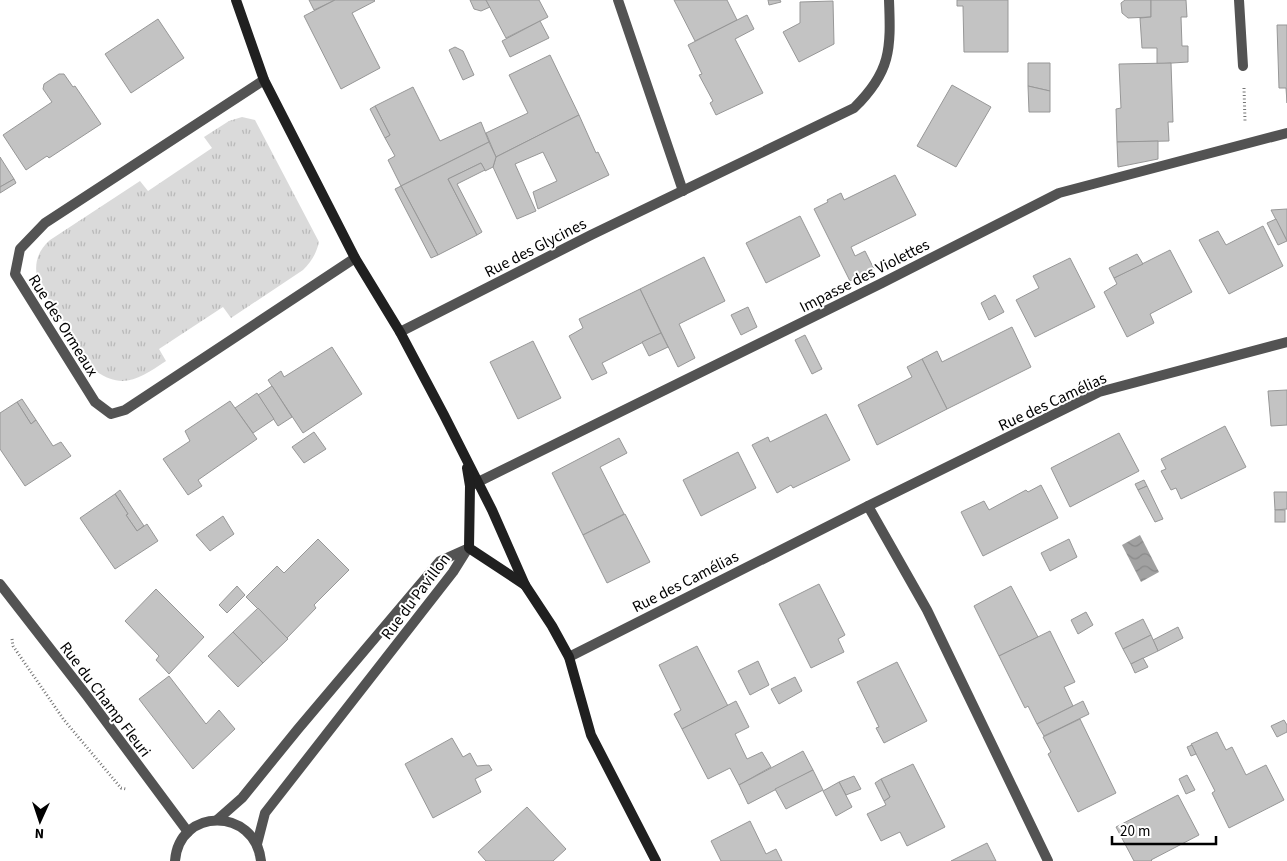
<svg xmlns="http://www.w3.org/2000/svg" width="1287" height="861" font-family="'Source Sans 3',sans-serif">
  <defs>
    <pattern id="grass-tufts" width="24" height="20" patternUnits="userSpaceOnUse" patternTransform="scale(1.25)"><rect width="24" height="20" fill="#dadada"/><path d="M3 7l-1-3M5 7V3M7 7l1-3M15 17l-1-3M17 17v-4M19 17l1-3" fill="none" stroke="#b9b9b9"/></pattern>
    <pattern id="water-waves" width="16" height="10" patternUnits="userSpaceOnUse" patternTransform="scale(1.25)"><rect width="16" height="10" fill="#a1a1a1"/><path d="M0 5q4-4 8 0t8 0" fill="none" stroke="#898989"/></pattern>
  </defs>
  <rect width="100%" height="100%" fill="#fff"/>
  <path fill="url(#grass-tufts)" d="M242,117L255,120L319,242C316,254 312,261 303,270L231,318L223,307L159,349L166,361C142,377 123,391 96,371L40,287C33,269 35,253 50,240L140,181L148,191L212,148L204,137L229,121Z"/>
  <path fill="url(#water-waves)" d="M1140,535L1159,572L1141,582L1122,545Z"/>
  <g fill="#c3c3c3" stroke="#979797">
    <path d="M309,0H335L314,10Z"/>
    <path d="M335,0H374L375,1L352,13L380,68L341,89L304,16Z"/>
    <path d="M470,0H486L490,7L481,11L474,9Z"/>
    <path d="M486,0H539L548,17L506,38Z"/>
    <path d="M674,0H727L737,20L695,41Z"/>
    <path d="M768,0H780L781,2L769,5Z"/>
    <path d="M957,0H1008V52H964L963,6H957Z"/>
    <path d="M1125,0H1151V17L1128,18L1122,13L1121,3Z"/>
    <path d="M1151,0H1186L1187,17H1181L1182,46H1188V62L1157,64V48H1142L1140,18L1151,17Z"/>
    <path d="M833,1L834,44L799,62L783,32L800,23V2Z"/>
    <path d="M747,15L754,29L735,39L763,93L716,115L710,103L713,101L699,75L702,74L688,45Z"/>
    <path d="M158,19L184,58L131,93L105,54Z"/>
    <path d="M540,21L549,38L510,57L502,41Z"/>
    <path d="M1277,25H1287V103L1286,88H1279Z"/>
    <path d="M455,47L463,51L474,75L463,80L449,50Z"/>
    <path d="M550,55L579,115L496,157L486,133L528,113L509,75Z"/>
    <path d="M1028,63H1050V91L1028,86Z"/>
    <path d="M1171,63L1173,122H1168L1169,141L1117,142L1116,109L1121,108L1119,64Z"/>
    <path d="M59,74H64L73,87L75,86L101,124L49,158L47,156L26,170L3,135L52,102L43,89L44,84Z"/>
    <path d="M952,85L991,107L956,167L917,146Z"/>
    <path d="M1028,86L1050,91V112H1029Z"/>
    <path d="M413,87L440,141L481,122L489,142L401,186L388,160L395,156L385,138L390,135L375,106Z"/>
    <path d="M375,106L390,135L385,138L370,109Z"/>
    <path d="M579,115L596,153L598,152L609,175L538,209L533,192L557,181L543,152L515,164L536,211L517,219L493,167L496,157Z"/>
    <path d="M1158,141V159L1118,167L1117,142Z"/>
    <path d="M489,142L496,157L493,167L485,171L481,163L448,179L477,235L438,255L401,186Z"/>
    <path d="M0,157L14,179L0,187Z"/>
    <path d="M481,163L485,170L457,184L482,232L477,235L448,179Z"/>
    <path d="M895,175L916,215L851,247L855,256L865,251L874,269L850,281L814,209L828,202L827,200L841,193L844,200Z"/>
    <path d="M14,179L16,183L0,193V187Z"/>
    <path d="M401,186L438,255L431,258L395,189Z"/>
    <path d="M1287,209V241L1271,210Z"/>
    <path d="M800,216L820,256L766,283L746,243Z"/>
    <path d="M1276,219L1287,241L1278,245L1267,223Z"/>
    <path d="M1263,226L1283,266L1229,294L1199,240L1218,231L1226,245Z"/>
    <path d="M1170,250L1192,292L1150,314L1154,323L1127,337L1104,292L1117,284L1114,278Z"/>
    <path d="M1137,254L1143,264L1114,278L1109,268Z"/>
    <path d="M704,257L725,301L679,324L695,358L678,367L640,289Z"/>
    <path d="M1070,258L1095,307L1035,337L1016,300L1039,288L1033,276Z"/>
    <path d="M640,289L661,333L602,363L607,373L592,380L569,336L583,328L579,319Z"/>
    <path d="M995,295L1004,312L989,320L981,303Z"/>
    <path d="M748,307L757,327L741,335L731,315Z"/>
    <path d="M1012,327L1031,367L947,409L922,359L937,351L942,362Z"/>
    <path d="M661,333L668,347L649,356L642,342Z"/>
    <path d="M805,335L822,369L812,374L795,340Z"/>
    <path d="M533,341L561,398L518,419L490,362Z"/>
    <path d="M332,347L362,394L303,433L268,380L281,371L284,377Z"/>
    <path d="M922,359L947,409L877,445L858,405L912,377L907,367Z"/>
    <path d="M272,386L292,417L278,426L258,395Z"/>
    <path d="M1287,390V425L1271,426L1268,391Z"/>
    <path d="M257,393L274,419L253,433L235,408Z"/>
    <path d="M22,399L36,420L31,424L17,402Z"/>
    <path d="M230,401L257,439L198,480L202,486L188,495L163,459L190,441L185,431Z"/>
    <path d="M17,402L31,424L36,420L53,446L61,442L71,456L25,486L0,449V413Z"/>
    <path d="M826,414L850,460L793,488L791,485L777,493L752,445L768,437L770,442Z"/>
    <path d="M1225,426L1246,467L1181,499L1176,488L1171,490L1161,471L1166,469L1161,459Z"/>
    <path d="M314,432L326,449L304,463L292,447Z"/>
    <path d="M1119,433L1139,471L1070,507L1051,468Z"/>
    <path d="M619,438L627,453L600,467L624,514L583,535L552,473Z"/>
    <path d="M738,452L756,488L701,516L683,480Z"/>
    <path d="M1144,480L1147,486L1138,490L1135,484Z"/>
    <path d="M1041,485L1058,518L983,556L961,512L984,501L989,510L1026,490L1028,492Z"/>
    <path d="M1147,486L1163,519L1155,522L1138,490Z"/>
    <path d="M120,490L144,526L137,531L126,515L128,514L115,494Z"/>
    <path d="M1274,492H1287V509L1275,510Z"/>
    <path d="M115,494L128,514L126,515L137,531L147,524L158,541L115,569L80,518Z"/>
    <rect x="1275" y="510" width="10" height="12"/>
    <path d="M625,514L650,562L607,583L583,535Z"/>
    <path d="M223,516L234,534L210,551L196,535Z"/>
    <path d="M318,539L349,570L314,605L316,608L287,638L246,597L277,566L284,573Z"/>
    <path d="M1069,539L1077,557L1050,571L1041,553Z"/>
    <path d="M819,584L845,635L838,639L844,652L811,668L779,604Z"/>
    <path d="M237,586L245,595L227,613L219,605Z"/>
    <path d="M1011,586L1038,637L999,656L974,606Z"/>
    <path d="M156,589L204,637L169,674L156,660L159,656L125,621Z"/>
    <path d="M258,608L288,639L263,663L233,632Z"/>
    <path d="M1086,612L1093,625L1078,634L1071,620Z"/>
    <path d="M1143,619L1151,635L1123,649L1115,633Z"/>
    <path d="M1178,627L1183,638L1158,651L1153,640Z"/>
    <path d="M1050,631L1075,682L1064,687L1073,706L1037,724L1028,706L1025,708L999,656Z"/>
    <path d="M233,632L263,663L238,687L208,656Z"/>
    <path d="M1151,635L1158,651L1131,664L1123,649Z"/>
    <path d="M697,646L728,706L682,729L674,714L681,710L659,665Z"/>
    <path d="M1143,658L1148,667L1135,673L1131,664Z"/>
    <path d="M758,661L769,685L750,695L738,671Z"/>
    <path d="M897,662L927,721L884,743L876,728L879,727L857,682Z"/>
    <path d="M169,676L206,724L219,710L235,729L193,769L139,699Z"/>
    <path d="M795,677L802,691L779,704L771,689Z"/>
    <path d="M736,701L749,727L735,734L747,759L762,752L771,767L739,785L730,768L708,779L682,729Z"/>
    <path d="M1083,701L1089,714L1044,736L1037,724Z"/>
    <path d="M1080,719L1116,793L1078,812L1048,754L1051,752L1043,737Z"/>
    <path d="M1284,720L1287,725V732L1277,737L1271,726Z"/>
    <path d="M1217,732L1226,750L1232,747L1246,775L1266,765L1284,800L1229,828L1212,793L1215,791L1191,744Z"/>
    <path d="M452,738L463,757L470,753L477,766L489,765L492,770L475,779L481,792L433,818L405,764Z"/>
    <path d="M1192,745L1196,754L1191,756L1187,747Z"/>
    <path d="M803,751L813,770L748,804L739,785Z"/>
    <path d="M913,764L945,827L907,846L900,832L881,841L867,814L886,805L884,801L890,797L881,779Z"/>
    <path d="M813,770L823,790L786,809L775,789Z"/>
    <path d="M1187,775L1195,790L1186,794L1179,779Z"/>
    <path d="M854,776L861,789L846,795L839,782Z"/>
    <path d="M881,779L890,797L884,801L875,783Z"/>
    <path d="M839,782L852,807L836,816L823,791Z"/>
    <path d="M1178,795L1199,835L1151,860L1152,861H1134L1116,827Z"/>
    <path d="M527,807L566,849L553,861H486L478,852Z"/>
    <path d="M750,821L766,854L776,849L782,861H721L711,841Z"/>
    <path d="M987,843L996,861H951Z"/>
  </g>
  <g fill="none" stroke-linecap="round" stroke-linejoin="round">
    <g stroke="#757575" stroke-width="3" stroke-dasharray="1 2.5" stroke-linecap="butt">
      <path d="M1244,88L1245,121"/>
      <path d="M12,639L13,646L64,720L121,788L126,789"/>
    </g>
    <path stroke="#535353" stroke-width="10" d="M1239,0L1243,66"/>
    <g stroke="#535353" stroke-width="10">
      <path d="M618,0L683,191"/>
      <path d="M264,80L45,223L20,249L15,274L95,402L111,414L125,410L355,258"/>
      <path d="M400,332L591,235L854,108C891,72 891,49 889,0"/>
      <path d="M472,485L882,283L1059,193L1287,133"/>
      <path d="M868,506L927,610L1048,861"/>
      <path d="M569,657L868,506L1099,392L1287,342"/>
      <path d="M217,820L242,798L298,729L440,561L469,548"/>
      <path d="M257,844L265,813L453,572L468,548"/>
    </g>
    <g stroke="#535353" stroke-width="10">
      <path d="M0,584L87,696L188,832"/>
      <path d="M175,861C179,807 255,807 261,861"/>
    </g>
    <g stroke="#202020" stroke-width="10">
      <path d="M236,0L264,80L355,258L400,332L444,415L492,510L525,585L552,626L569,657L591,735L656,861"/>
      <path d="M467,468L470,486L469,548L525,585"/>
    </g>
  </g>
  <g text-anchor="middle" stroke-width="4" stroke-linejoin="round" paint-order="stroke">
    <g font-size="16" fill="#000" stroke="#fff">
      <text transform="translate(535 247) rotate(-27)" y="6">Rue des Glycines</text>
      <text transform="translate(864 275) rotate(-27)" y="6">Impasse des Violettes</text>
      <text transform="translate(64 325) rotate(58)" y="6">Rue des Ormeaux</text>
      <text transform="translate(1052 401) rotate(-25)" y="6">Rue des Camélias</text>
      <text transform="translate(685 581) rotate(-27)" y="6">Rue des Camélias</text>
      <text transform="translate(415 596) rotate(-53)" y="6">Rue du Pavillon</text>
      <text transform="translate(106 699) rotate(53)" y="6">Rue du Champ Fleuri</text>
    </g>
  </g>
  <g transform="translate(40 821) rotate(183)" stroke="#ffffff" stroke-width="4" paint-order="stroke">
  <path d="M0-4L9 19L0 12L-9 19Z" fill="#000000"/>
  <text y="-8" font-size="14" font-weight="bold" text-anchor="middle" fill="#000000">N</text>
  </g>
  <path d="M1112 836v8h104v-8" fill="none" stroke="#000000" stroke-width="2.5"/>
  <text x="1120" y="836" font-size="15" fill="#000000" stroke="#ffffff" stroke-width="4" paint-order="stroke">20 m</text>
</svg>
